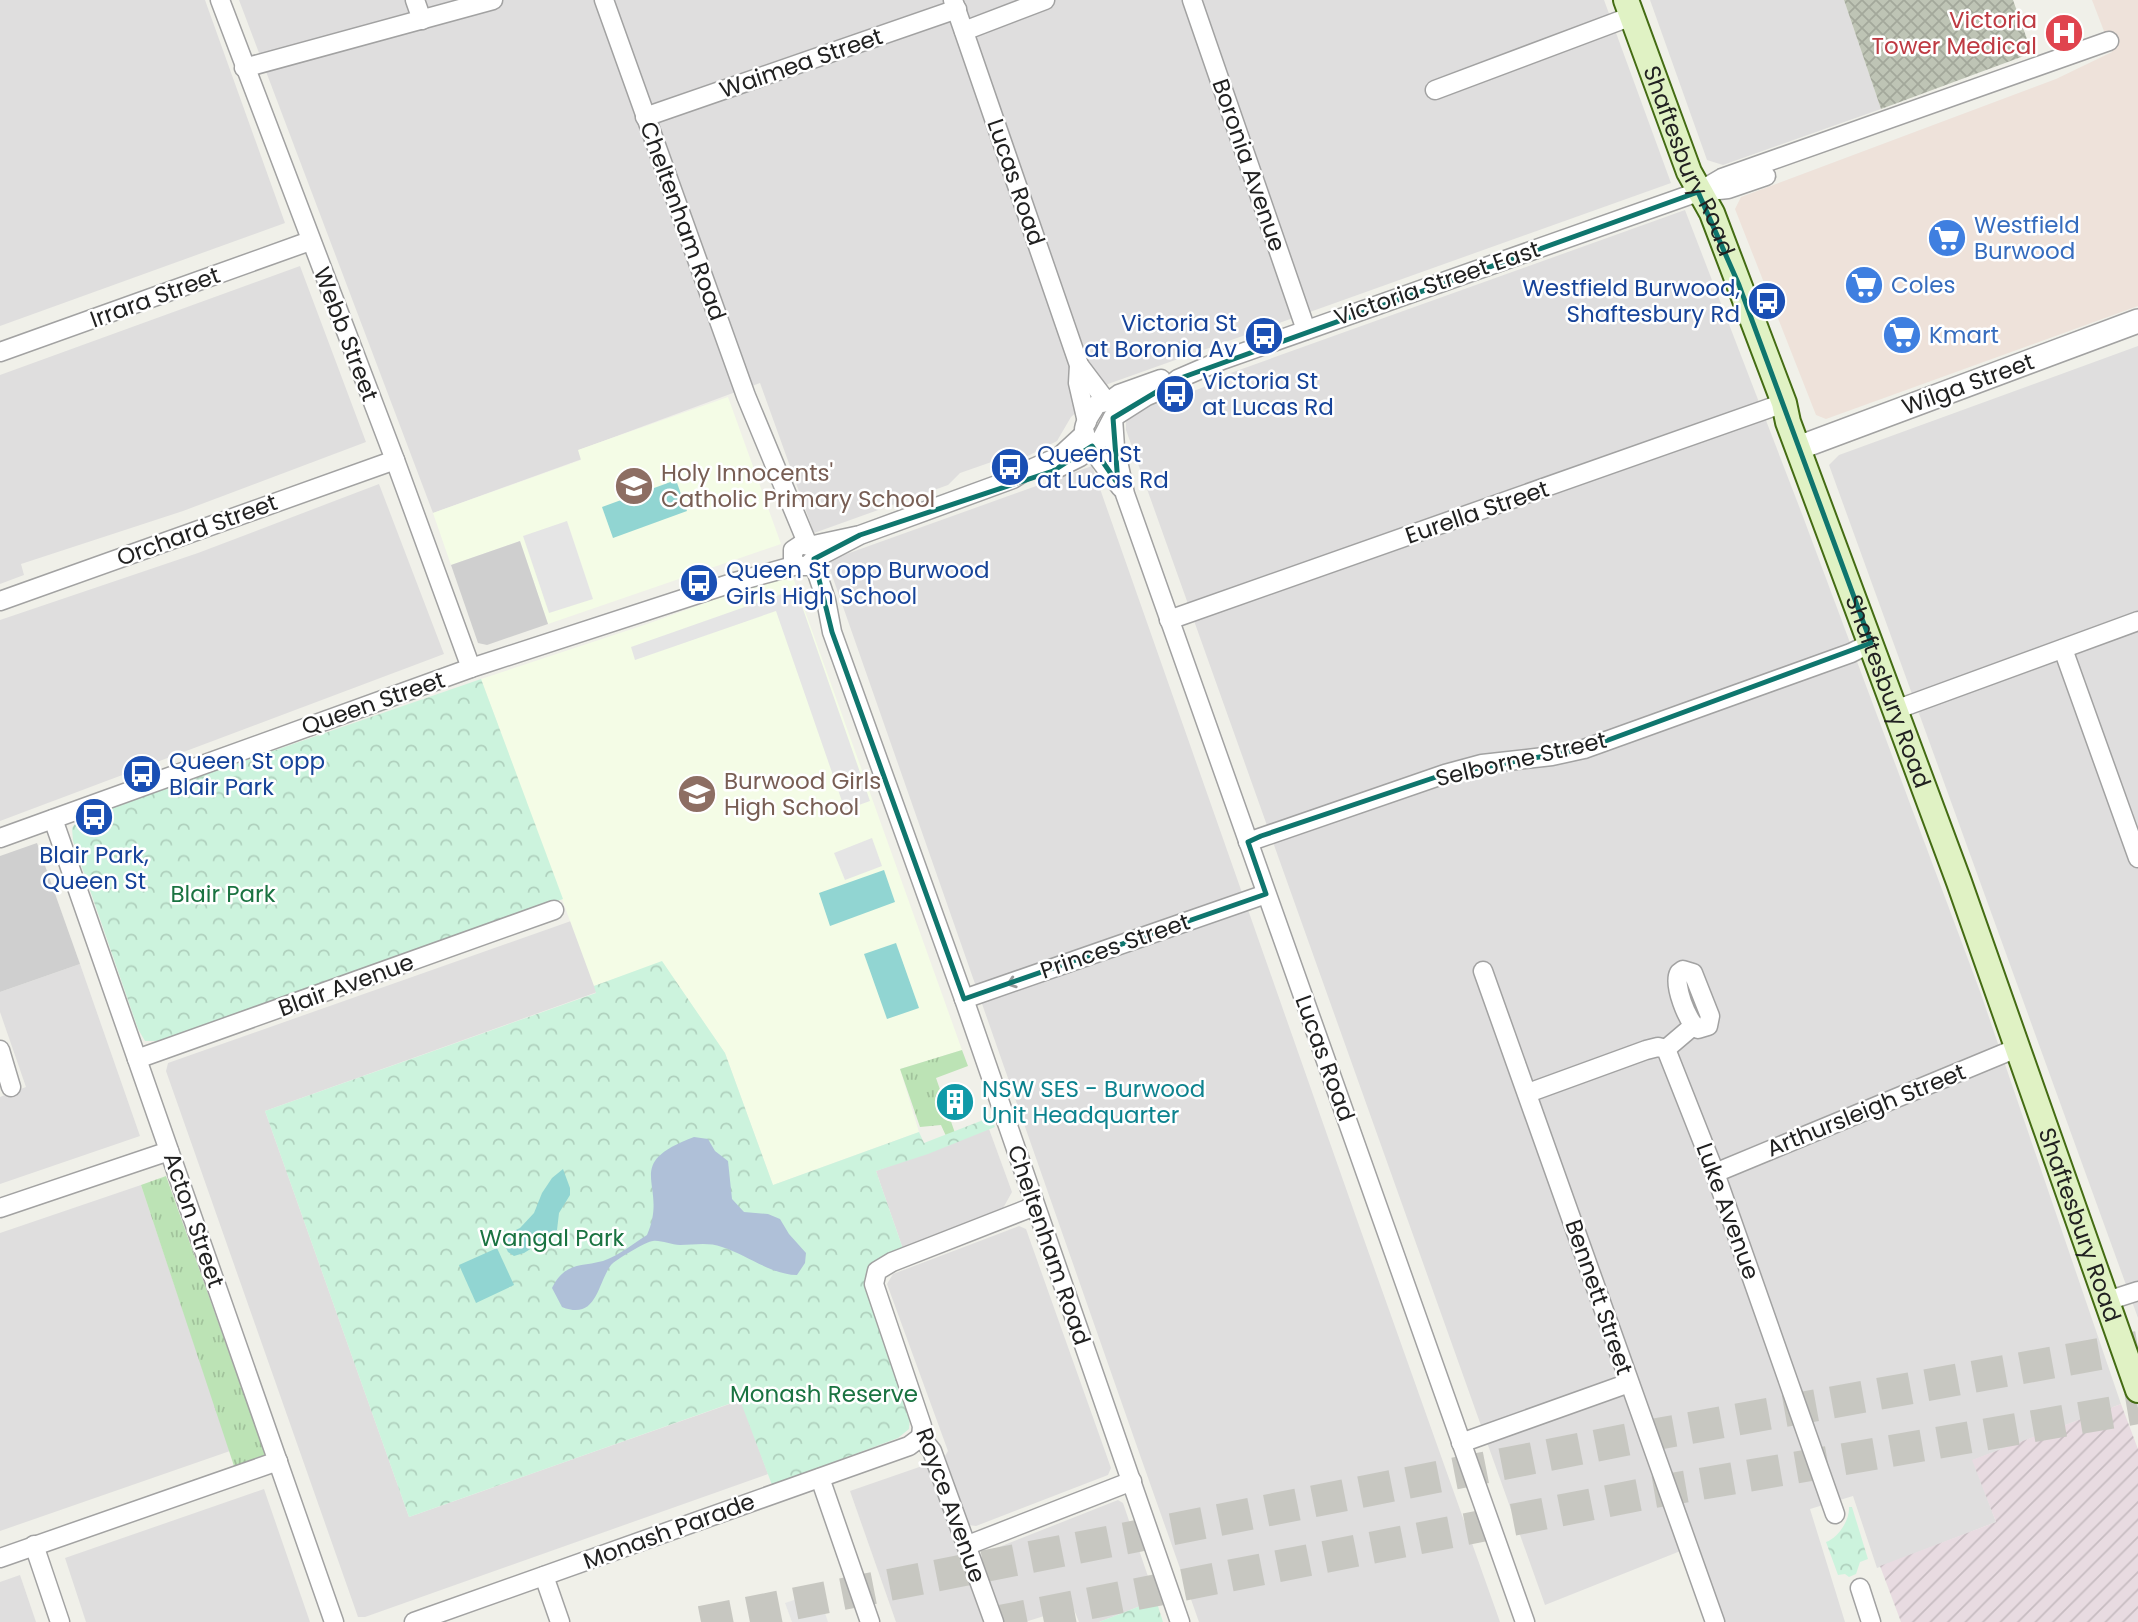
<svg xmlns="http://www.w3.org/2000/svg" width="2138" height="1622" font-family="Poppins,sans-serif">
  <defs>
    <pattern id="industrial-furrows" width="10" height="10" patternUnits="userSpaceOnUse" patternTransform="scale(1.75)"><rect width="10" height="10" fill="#e8dbe1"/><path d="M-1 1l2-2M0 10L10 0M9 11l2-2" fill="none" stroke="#c7bcc1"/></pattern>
    <pattern id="construction-cross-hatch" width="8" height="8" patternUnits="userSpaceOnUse" patternTransform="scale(1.75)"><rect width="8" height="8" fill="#bec4b5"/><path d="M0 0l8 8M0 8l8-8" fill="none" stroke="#a3a89b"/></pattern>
    <pattern id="grass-tufts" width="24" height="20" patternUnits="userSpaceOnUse" patternTransform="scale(1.75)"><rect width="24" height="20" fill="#bce3b5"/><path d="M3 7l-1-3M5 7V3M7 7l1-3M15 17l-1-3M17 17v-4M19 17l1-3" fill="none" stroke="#a1c29b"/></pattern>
    <pattern id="park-crowns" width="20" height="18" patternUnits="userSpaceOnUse" patternTransform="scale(1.75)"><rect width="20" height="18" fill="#ccf3dd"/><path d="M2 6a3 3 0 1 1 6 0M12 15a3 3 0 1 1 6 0" fill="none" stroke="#afd0bd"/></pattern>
  </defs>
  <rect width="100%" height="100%" fill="#f0f0e9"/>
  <g fill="#dfdede">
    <path d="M0,0H205L285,223L0,326Z"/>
    <path d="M239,0H1604L1671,183L1108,384L1071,417L1057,441L1018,461L1003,458L960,473L948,485L814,533L760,383L579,450L582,459L433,513Z"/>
    <path d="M1650,0H1844L1881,109L1723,165L1707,160Z"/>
    <path d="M1685,210L1802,514L1981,994L2121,1404L1973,1460L1996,1522L1877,1568L1853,1496L1810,1509L1845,1622H1724L1698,1544L1545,1605L1126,430V422L1130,415L1160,398H1175L1220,381L1225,375Z"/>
    <path d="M300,266L366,442L183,511L21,564L24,575L0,584V375Z"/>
    <path d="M2138,346V1318L1829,465L1839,455Z"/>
    <path d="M1092,466L1356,1217L1500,1622H1199L1141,1458L827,561Z"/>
    <path d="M379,484L444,654L0,821V620L198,553Z"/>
    <path d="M571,921L597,992L265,1111L409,1517L741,1400L768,1474L365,1617H358L166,1071L168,1063Z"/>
    <path d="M80,964L140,1136L0,1184V1097L26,1087L0,1012V992Z"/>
    <path d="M989,1129L1012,1192L1002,1210L903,1249L876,1171Z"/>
    <path d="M141,1185L230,1451L0,1531V1233Z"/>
    <path d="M1019,1226L1026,1229L1111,1468L1108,1475L976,1526L968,1525L945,1456L948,1451L887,1284L893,1274Z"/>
    <path d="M928,1464L983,1622H896L850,1491Z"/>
    <path d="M264,1489L310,1622H86L65,1558Z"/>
    <path d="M1118,1500L1123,1503L1156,1600L1099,1622H1079L1073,1607L1025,1622H1002L980,1560L984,1553Z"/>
    <path d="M20,1575L36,1622H0V1582Z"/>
  </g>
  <path fill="#eee2da" d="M2092,0H2138V306L1826,419L1816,415L1735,209L1741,197L2056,79L2112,52Z"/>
  <path fill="url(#industrial-furrows)" d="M2121,1404L2138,1449V1622H1901L1880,1566L1996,1522L1972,1460Z"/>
  <g fill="#f4fce6">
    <path d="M728,397L781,544L548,624L520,541L451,565L433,513L581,460L578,450Z"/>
    <path d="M791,572L962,1050L900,1069L919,1132L773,1185L725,1053L662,962L594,986L481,679L647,624Z"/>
  </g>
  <g fill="#cfcfcf">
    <path d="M520,541L548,624L487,645L478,643L451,565Z"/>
    <path d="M37,843L80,964L0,992V856Z"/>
  </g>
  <path fill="url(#construction-cross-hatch)" d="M1844,0H2013L2032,53L1881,109Z"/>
  <g fill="url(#grass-tufts)">
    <path d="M962,1050L968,1066L936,1078L955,1133L946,1136L941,1125L920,1127L900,1069Z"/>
    <path d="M166,1176L267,1459L235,1469L141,1185Z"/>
  </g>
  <g fill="url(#park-crowns)">
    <path d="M481,679L563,899L158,1041H145L138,1029L73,841L72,828L79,818Z"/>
    <path d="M662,961L725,1053L773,1185L919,1132L924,1143L991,1117L995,1127L928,1154L876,1171L903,1249C879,1258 869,1259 865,1287L910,1417L909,1429L898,1438L772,1485L740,1400L409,1517L265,1111L596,993L594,986Z"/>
    <path d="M1849,1507H1852L1868,1559L1860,1562L1856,1574L1849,1577L1845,1574L1838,1575L1826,1542C1838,1538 1850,1520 1849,1507Z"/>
    <path d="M1156,1600L1163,1622H1099Z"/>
  </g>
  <g fill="#91d5d2">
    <path d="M676,480L687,511L613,538L602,507Z"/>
    <path d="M884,870L895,902L830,926L819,893Z"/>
    <path d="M896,943L919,1008L887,1019L864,954Z"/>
    <path d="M563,1169L570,1188V1195L559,1213L557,1230L553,1235L524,1253L514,1256L508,1252L501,1237L520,1228L534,1213L542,1193L552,1178Z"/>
    <path d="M497,1248L514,1285L476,1303L459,1265Z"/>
  </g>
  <g fill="#e5e5e5">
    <path d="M567,521L593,599L549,613L523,536Z"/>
    <path d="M796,589L870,801L845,810L776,611L635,660L631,647Z"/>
    <path d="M872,838L882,866L845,880L834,853Z"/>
    <path d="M818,1592L828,1622H792L785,1603Z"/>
  </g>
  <path fill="#afc0d8" d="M694,1137L708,1139L715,1151L728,1161L732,1199L744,1212L768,1214L780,1219L789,1234L806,1253L805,1263L797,1275C772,1275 747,1255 722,1247C708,1242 694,1245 680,1245C671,1245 661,1240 653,1241C647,1241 615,1260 611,1265C597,1284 597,1321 562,1307L552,1288C565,1262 580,1267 603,1261C618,1256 634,1243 647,1235C670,1184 619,1165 694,1137Z"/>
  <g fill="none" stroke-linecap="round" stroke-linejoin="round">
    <g stroke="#c7c7c1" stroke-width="32" stroke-dasharray="32 16" stroke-linecap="butt">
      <path d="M701,1622L1635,1438L2138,1347"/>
      <path d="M995,1622L1649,1493L2138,1408"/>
    </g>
    <g stroke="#a2a2a2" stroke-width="21">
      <g id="minor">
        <path d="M220,0L395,460L471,668"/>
        <path d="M415,0L422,20"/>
        <path d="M604,0L746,396L808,545"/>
        <path d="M953,0L1079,365L1078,383L1087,422"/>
        <path d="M1192,0L1306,330"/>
        <path d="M964,31L1045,0"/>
        <path d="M244,68L493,0"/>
        <path d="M1435,90L1632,16"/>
        <path d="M645,117L957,9"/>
        <path d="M1709,191L1728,189L1766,176"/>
        <path d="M0,352L310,241"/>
        <path d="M1079,365L1107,402"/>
        <path d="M1114,417L1147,396L1168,387L1178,379L1222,360L1698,192L1722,178L2109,41"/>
        <path d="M1113,418L1115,447L1125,494L1525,1622"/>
        <path d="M1056,469L1080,457L1102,438L1113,417"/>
        <path d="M1121,488C1112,475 1085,445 1084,430C1084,422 1093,411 1097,404L1108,402L1119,394L1161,379"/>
        <path d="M860,535L809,546L802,544L793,550V560L799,566H807L814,559L860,535L1013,479L1024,472L1060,456L1085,433"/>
        <path d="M813,561L826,600L832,632L964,999L1180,1622"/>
        <path d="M0,601L395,460"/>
        <path d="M1169,620L1784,403"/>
        <path d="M2063,649L2138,858"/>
        <path d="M1895,710L2138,621"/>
        <path d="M53,819L334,1622"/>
        <path d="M0,838L471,668L735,582L797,565"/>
        <path d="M1248,842L1445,774L1482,764L1552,756L1584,749L1851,653L1871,643"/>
        <path d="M1683,970L1693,973L1710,1016L1708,1026L1698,1029C1687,1022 1673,984 1679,973Z"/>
        <path d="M1483,971L1715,1622"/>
        <path d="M964,999L1266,894"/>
        <path d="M1666,1049L1693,1026"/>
        <path d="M0,1050L11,1087"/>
        <path d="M137,1059L554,910"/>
        <path d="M1528,1093L1646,1050L1658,1047L1666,1049L1715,1173L1835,1514"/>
        <path d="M1715,1173L2017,1048"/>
        <path d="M0,1208L169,1151"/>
        <path d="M2107,1301L2138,1291"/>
        <path d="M1461,1443L1629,1383"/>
        <path d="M820,1478L870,1622"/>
        <path d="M34,1545L60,1622"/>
        <path d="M968,1545L1132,1481"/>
        <path d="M0,1558L278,1461"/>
        <path d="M544,1576L560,1622"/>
        <path d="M1860,1588L1871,1622"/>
        <path d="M414,1622L909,1446L921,1437"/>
        <path d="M994,1622L932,1451L921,1437L922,1426L874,1284L877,1271L892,1262L1035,1206"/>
      </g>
    </g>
    <g stroke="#a2a2a2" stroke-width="26">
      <path id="tertiary" d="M1798,448L2138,321"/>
    </g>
    <g stroke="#446c13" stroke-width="28">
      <g id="secondary">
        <path id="s1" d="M1626,0L1689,172L1712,213L1784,403L1788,422L1959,882L2138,1390"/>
      </g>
    </g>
    <use href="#minor" stroke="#fff" stroke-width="18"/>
    <use href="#tertiary" stroke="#fff" stroke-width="23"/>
    <use href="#secondary" stroke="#e0f2c4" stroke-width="24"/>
  </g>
  <defs><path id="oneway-shaft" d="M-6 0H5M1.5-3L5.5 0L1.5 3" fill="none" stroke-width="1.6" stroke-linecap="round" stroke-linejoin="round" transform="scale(1.75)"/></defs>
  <use stroke="#9b9b9b" href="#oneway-shaft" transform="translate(1017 981) rotate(161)"/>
  <path fill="none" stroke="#0f766e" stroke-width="5" stroke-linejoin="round" d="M1698,192L1739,285L1871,643L1584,749L1445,774L1261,836L1248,842L1266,894L964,999L832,632L814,559L860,535L1053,471L1092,446L1118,484L1113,418L1178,379Z"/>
  <defs>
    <g id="hospital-disc" transform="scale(2.0125)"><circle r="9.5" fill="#e0444e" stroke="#fff"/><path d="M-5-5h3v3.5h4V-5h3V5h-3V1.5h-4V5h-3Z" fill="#fff"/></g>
    <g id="supermarket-disc" transform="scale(2.0125)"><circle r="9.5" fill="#3f7fe0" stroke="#fff"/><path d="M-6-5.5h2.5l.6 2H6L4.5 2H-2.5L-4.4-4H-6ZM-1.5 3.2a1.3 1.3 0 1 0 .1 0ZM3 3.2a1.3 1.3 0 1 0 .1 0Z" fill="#fff"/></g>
    <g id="bus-disc" transform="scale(2.0125)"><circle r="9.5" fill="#1a4fb4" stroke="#fff"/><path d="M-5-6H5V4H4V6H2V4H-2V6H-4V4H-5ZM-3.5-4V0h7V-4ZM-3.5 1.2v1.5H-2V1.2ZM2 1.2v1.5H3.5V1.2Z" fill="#fff"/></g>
    <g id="school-disc" transform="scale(2.0125)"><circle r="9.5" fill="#8d6e63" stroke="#fff"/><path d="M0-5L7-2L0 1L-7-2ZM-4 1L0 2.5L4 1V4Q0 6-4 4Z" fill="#fff"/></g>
    <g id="building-disc" transform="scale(2.0125)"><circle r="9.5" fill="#0f9aa8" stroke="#fff"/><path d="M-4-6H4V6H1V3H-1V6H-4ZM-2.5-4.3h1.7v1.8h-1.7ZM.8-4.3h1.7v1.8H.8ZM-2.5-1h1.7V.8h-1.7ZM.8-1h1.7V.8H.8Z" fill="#fff"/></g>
  </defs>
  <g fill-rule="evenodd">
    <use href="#hospital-disc" x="2064" y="33"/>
    <use href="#supermarket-disc" x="1947" y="238"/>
    <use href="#supermarket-disc" x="1864" y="285"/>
    <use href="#bus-disc" x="1767" y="301"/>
    <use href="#supermarket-disc" x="1902" y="335"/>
    <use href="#bus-disc" x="1264" y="336"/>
    <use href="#bus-disc" x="1175" y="394"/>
    <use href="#bus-disc" x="1010" y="467"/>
    <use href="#school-disc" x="634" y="486"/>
    <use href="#bus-disc" x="699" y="583"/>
    <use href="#bus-disc" x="142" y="774"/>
    <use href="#school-disc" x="697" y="794"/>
    <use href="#bus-disc" x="94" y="817"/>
    <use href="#building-disc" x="955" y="1102"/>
  </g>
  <g text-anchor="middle" stroke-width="5" stroke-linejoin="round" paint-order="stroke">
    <g font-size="23" fill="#be3a42" stroke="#fff" text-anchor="end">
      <text x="2037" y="28">Victoria<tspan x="2037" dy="26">Tower Medical</tspan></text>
    </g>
    <g font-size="23" fill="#212121" stroke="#fff">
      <text transform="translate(801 63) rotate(-19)" y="8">Waimea Street</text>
      <text dy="8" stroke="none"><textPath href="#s1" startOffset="173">Shaftesbury Road</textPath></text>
      <text transform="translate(1249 165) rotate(71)" y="8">Boronia Avenue</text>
      <text transform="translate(1016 182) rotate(71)" y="8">Lucas Road</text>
      <text transform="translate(683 221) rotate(70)" y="8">Cheltenham Road</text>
      <text transform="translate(1437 283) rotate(-19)" y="8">Victoria Street East</text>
      <text transform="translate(155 297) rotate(-20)" y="8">Irrara Street</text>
      <text transform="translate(346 334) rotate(69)" y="8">Webb Street</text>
      <text transform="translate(1968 384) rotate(-20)" y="8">Wilga Street</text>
      <text transform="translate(1477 512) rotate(-19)" y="8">Eurella Street</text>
      <text transform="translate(197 530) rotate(-20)" y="8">Orchard Street</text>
      <text dy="8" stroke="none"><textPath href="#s1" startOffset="740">Shaftesbury Road</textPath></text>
      <text transform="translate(373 703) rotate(-19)" y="8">Queen Street</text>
      <text transform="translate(1521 759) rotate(-13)" y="8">Selborne Street</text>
      <text transform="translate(1115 946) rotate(-19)" y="8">Princes Street</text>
      <text transform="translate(346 985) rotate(-20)" y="8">Blair Avenue</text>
      <text transform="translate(1325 1058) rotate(70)" y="8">Lucas Road</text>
      <text transform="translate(1866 1110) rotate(-22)" y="8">Arthursleigh Street</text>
      <text transform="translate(1728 1211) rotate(70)" y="8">Luke Avenue</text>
      <text transform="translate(194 1220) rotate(71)" y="8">Acton Street</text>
      <text dy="8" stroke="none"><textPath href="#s1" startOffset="1307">Shaftesbury Road</textPath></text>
      <text transform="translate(1049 1245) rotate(71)" y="8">Cheltenham Road</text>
      <text transform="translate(1599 1297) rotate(71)" y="8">Bennett Street</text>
      <text transform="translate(951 1505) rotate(70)" y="8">Royce Avenue</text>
      <text transform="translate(669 1531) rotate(-20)" y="8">Monash Parade</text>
    </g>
    <g font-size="23" fill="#366cbe" stroke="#fff" text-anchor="start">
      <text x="1974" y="233">Westfield<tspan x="1974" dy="26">Burwood</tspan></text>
      <text x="1891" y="293">Coles</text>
      <text x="1929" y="343">Kmart</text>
    </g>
    <g font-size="23" fill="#164399" stroke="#fff" text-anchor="start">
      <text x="1740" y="296" text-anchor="end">Westfield Burwood,<tspan x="1740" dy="26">Shaftesbury Rd</tspan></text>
      <text x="1237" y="331" text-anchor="end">Victoria St<tspan x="1237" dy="26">at Boronia Av</tspan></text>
      <text x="1202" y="389">Victoria St<tspan x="1202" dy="26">at Lucas Rd</tspan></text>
      <text x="1037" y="462">Queen St<tspan x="1037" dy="26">at Lucas Rd</tspan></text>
      <text x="726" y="578">Queen St opp Burwood<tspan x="726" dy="26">Girls High School</tspan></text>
      <text x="169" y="769">Queen St opp<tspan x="169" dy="26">Blair Park</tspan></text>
      <text x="94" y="863" text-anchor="middle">Blair Park,<tspan x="94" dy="26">Queen St</tspan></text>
    </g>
    <g font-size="23" fill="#785e54" stroke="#fff" text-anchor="start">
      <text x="661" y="481">Holy Innocents'<tspan x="661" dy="26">Catholic Primary School</tspan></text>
      <text x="724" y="789">Burwood Girls<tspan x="724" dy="26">High School</tspan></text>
    </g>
    <g font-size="23" fill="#1a7341" stroke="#fff">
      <text x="223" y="902">Blair Park</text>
      <text x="552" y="1246">Wangal Park</text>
      <text x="824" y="1402">Monash Reserve</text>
    </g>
    <g font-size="23" fill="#0d838f" stroke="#fff" text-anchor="start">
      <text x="982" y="1097">NSW SES - Burwood<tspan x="982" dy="26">Unit Headquarter</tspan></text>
    </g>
  </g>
</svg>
